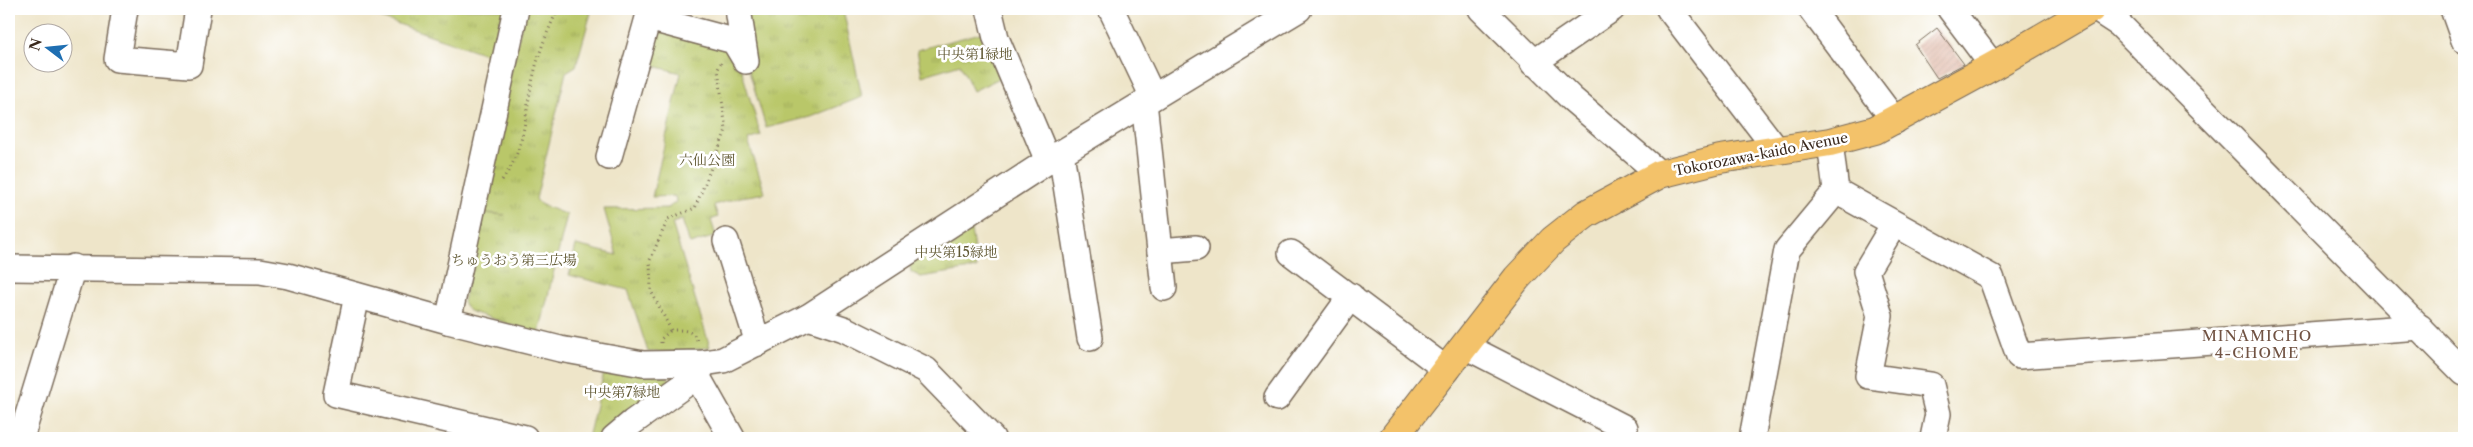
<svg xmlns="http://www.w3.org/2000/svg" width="2473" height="447" font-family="'Libre Caslon Text','Noto Serif JP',serif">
  <defs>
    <pattern id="park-tufts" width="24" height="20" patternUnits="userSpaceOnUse" patternTransform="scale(1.25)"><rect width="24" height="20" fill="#b9c769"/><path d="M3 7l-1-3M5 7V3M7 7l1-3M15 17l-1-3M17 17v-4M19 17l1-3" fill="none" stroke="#a0ab5b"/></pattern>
    <pattern id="building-hatch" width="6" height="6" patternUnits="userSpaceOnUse" patternTransform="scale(1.25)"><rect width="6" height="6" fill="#d69f87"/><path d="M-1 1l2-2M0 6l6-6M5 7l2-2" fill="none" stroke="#af826e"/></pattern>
  </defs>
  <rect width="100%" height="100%" fill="#fff"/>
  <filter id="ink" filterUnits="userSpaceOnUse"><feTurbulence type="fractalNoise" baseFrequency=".02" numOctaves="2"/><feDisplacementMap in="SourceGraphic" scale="10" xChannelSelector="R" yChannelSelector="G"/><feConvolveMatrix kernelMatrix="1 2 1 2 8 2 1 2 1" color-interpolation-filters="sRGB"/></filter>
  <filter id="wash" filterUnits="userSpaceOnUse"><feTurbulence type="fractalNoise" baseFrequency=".0096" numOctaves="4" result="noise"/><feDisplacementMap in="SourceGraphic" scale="20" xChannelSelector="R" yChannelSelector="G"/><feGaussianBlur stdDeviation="1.12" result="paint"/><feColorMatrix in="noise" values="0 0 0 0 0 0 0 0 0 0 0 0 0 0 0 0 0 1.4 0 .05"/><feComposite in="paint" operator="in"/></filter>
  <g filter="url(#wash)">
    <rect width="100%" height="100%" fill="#eee5c9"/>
    <g fill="url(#park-tufts)" stroke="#7a7844">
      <path d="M355,9H507L497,58Z"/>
      <path d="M525,9H592L576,66L566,72L536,199L540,204L567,215L539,334L469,311L463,302L483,213L505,215L480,212Z"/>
      <path d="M745,9H843L862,97L810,117L766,128L747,64Z"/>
      <path d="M660,30L724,47L732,56L734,66L740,65L761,136L748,140L765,193L741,197L714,205L718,217L711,220L716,236L690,244L682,220L672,223L710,347L679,352H648L628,290L569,275L576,245L617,255L604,209L668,208L676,202L675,196L652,197L681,73L646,64L653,35Z"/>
      <path d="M988,31L1004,76L973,91L960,64L922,76L917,50Z"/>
      <path d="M963,226L971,230L977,268L921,277L911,272L909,261Z"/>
      <path d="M605,368L666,376L671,380L601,437L588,438Z"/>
    </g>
    <g id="blocks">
      <path fill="url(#building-hatch)" d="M1937,28L1964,64L1937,78L1915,45Z"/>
    </g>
  </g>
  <g filter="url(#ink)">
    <use href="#blocks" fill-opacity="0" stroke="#7a6b5a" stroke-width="1"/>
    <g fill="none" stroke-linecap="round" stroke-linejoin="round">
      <g stroke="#7a6b5a" stroke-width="28">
        <g id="minor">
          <path d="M125,9L117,59L189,65L198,9"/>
          <path d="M989,9L996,38L1048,161"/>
          <path d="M1111,9L1153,97"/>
          <path d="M1481,9L1572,99L1660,174"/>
          <path d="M1669,9L1777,150"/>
          <path d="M1811,9L1895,121"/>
          <path d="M1950,9L1993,66"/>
          <path d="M2096,9L2119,24L2464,373"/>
          <path d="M2453,9L2464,40"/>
          <path d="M1533,63L1612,9"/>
          <path d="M1144,102L1164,288"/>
          <path d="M1830,142L1836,191L1991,277L2019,356L2420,327"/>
          <path d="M1061,153L1090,338"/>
          <path d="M609,157L648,18L734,41L746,61L738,9"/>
          <path d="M1894,224L1866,271L1880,316L1868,376L1931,385L1938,414L1933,438"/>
          <path d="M726,241L758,343"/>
          <path d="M1160,251L1196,248"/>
          <path d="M1291,253L1447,370"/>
          <path d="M9,268L260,271L288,276L448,321L560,349L643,364L704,363L723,360L808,317L1048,161L1299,9"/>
          <path d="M357,296L336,394L525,438"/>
          <path d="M808,317L844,329L926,370L992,438"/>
          <path d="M448,321L516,9"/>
          <path d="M1465,346L1625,428"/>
          <path d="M697,376L732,438"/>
          <path d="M1277,398L1351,296"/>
          <path d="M21,438L73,267"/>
          <path d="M614,438L633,422L697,376L704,363"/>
          <path d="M1752,438L1787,250L1836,191"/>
        </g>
      </g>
      <g stroke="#7a6b5a" stroke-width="30">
        <path id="major" d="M1393,438L1517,278L1553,240L1586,214L1660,174L1720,159L1830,142L1875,130L1993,66L2091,9"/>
      </g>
      <g stroke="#7a6b5a" stroke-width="3" stroke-dasharray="1 4" stroke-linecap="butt">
        <path d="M502,180C527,148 524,112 534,74C539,51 548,30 558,9"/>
        <path d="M697,340C693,329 681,330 671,330L651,291L650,260L668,219L695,208L726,130L718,69L721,63"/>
        <path d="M661,343V339L671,330"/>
      </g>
      <use href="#minor" stroke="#fff" stroke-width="25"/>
      <use href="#major" stroke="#f3c26a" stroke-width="28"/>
    </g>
  </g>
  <g text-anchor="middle" stroke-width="5" stroke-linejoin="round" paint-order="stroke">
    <g font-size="14" fill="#615934" stroke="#fff">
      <text x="975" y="59">中央第1緑地</text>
      <text x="707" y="165">六仙公園</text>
      <text x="956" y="257">中央第15緑地</text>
      <text x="514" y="265">ちゅうおう第三広場</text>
      <text x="622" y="397">中央第7緑地</text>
    </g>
    <g font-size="14" fill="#3b2a1e" stroke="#fff">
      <text transform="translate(1761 154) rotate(-11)" y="5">Tokorozawa-kaido Avenue</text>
    </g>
    <g font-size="15" letter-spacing="1" fill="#715343" stroke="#fff">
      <text x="2257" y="341">MINAMICHO<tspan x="2257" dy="17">4-CHOME</tspan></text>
    </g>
  </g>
  <rect width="2473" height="447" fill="none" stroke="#fff" stroke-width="30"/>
  <g transform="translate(48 48) rotate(286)"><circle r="24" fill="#ffffff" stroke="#b1aaa5"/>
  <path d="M0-4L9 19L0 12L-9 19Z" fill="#1f6fb2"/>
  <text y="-8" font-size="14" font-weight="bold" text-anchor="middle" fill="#3b2a1e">N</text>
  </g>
</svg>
